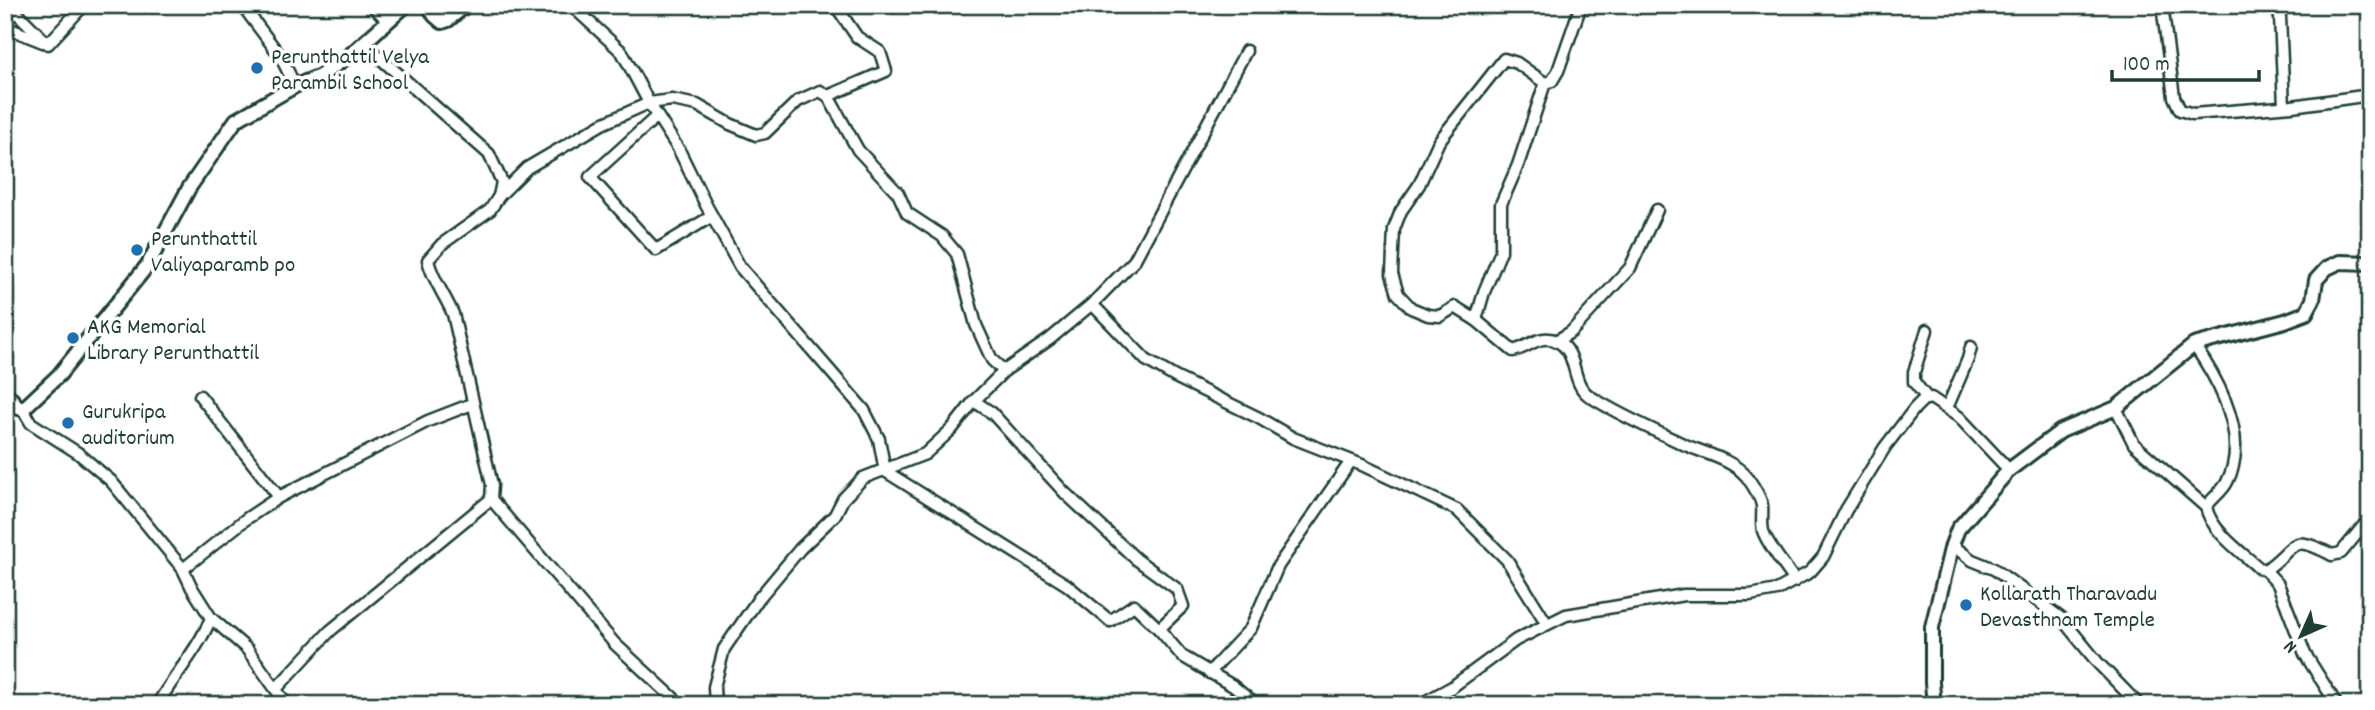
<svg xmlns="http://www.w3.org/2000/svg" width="2375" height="710" font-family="Dekko,sans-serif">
  <rect width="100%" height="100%" fill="#fff"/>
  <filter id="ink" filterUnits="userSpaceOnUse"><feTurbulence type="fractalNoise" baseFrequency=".0143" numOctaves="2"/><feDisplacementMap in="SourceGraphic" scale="14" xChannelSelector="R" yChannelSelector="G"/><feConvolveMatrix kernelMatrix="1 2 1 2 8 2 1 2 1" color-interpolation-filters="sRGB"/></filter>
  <g filter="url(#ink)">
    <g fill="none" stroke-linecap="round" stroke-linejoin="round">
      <g stroke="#1f3d34" stroke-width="15">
        <g id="street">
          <path d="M9,5L48,44L84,5"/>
          <path d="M242,5L281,57L295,86"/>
          <path d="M372,5L388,21"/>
          <path d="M571,5L622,52L649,103L679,150L706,205L740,267L864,410L879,439L885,471L1067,585L1110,621L1134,605L1159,629L1183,606L1177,589L1136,559L1065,493L992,413L974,401"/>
          <path d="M1578,5L1580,8L1558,71L1552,81L1545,83L1517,63L1504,59L1439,141L1419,185L1401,211L1394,229L1392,274L1398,294L1411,308L1428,315L1440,316L1455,307L1476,320L1513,351C1528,348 1540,333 1557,341C1580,353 1569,384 1591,397C1619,415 1651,429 1681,443C1702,453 1731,458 1747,477C1752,484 1760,496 1762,505C1763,513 1761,523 1763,531C1768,546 1786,567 1795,581"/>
          <path d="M2162,5L2174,97L2180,110L2193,114L2292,106L2370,95"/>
          <path d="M2275,5L2280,17L2284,106"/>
          <path d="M5,27L43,42"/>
          <path d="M363,43L489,154L502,182L499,196"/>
          <path d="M828,96L886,71L880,52L857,37L838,9L839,5"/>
          <path d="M657,116L590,177L656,250L712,216"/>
          <path d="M1092,304L1146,360L1175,377L1259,418L1293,438L1362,465L1457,510L1507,560L1547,624"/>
          <path d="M1476,320L1484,292L1501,251V204L1518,165L1545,83"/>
          <path d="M1556,341L1571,332L1630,268L1657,210"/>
          <path d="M2194,345C2219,381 2250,437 2227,482C2223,491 2212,498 2206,507C2211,531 2241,552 2259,568L2265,570C2298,547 2288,532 2332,555L2341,553L2370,518"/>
          <path d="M200,396L279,497"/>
          <path d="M1927,398L1914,382V372L1927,330"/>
          <path d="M22,408L31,423L78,453L111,481L183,569L192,588L211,618C199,648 174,676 157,705"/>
          <path d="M1947,408L1968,359L1971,347"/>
          <path d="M2116,408L2134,444L2206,507"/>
          <path d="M1952,545L1972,560L1994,569L2062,619L2098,663L2139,705"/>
          <path d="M183,569L246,519L279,497L428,421L472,404"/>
          <path d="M2265,570L2278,584L2305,654L2337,705"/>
          <path d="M211,618L247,649L287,705"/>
          <path d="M1159,629L1182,656L1233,686L1256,705"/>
          <path d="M1209,673L1251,628L1278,566L1351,461"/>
          <path d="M276,689L330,631L491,499"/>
          <path d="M681,705L615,644L491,499L492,485L453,314C445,295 432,279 428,260L442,244L490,210L499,196L527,168L602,124L649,103L672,100L697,105L730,124L756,135L765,133L798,101L820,91L828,96L858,150L898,193L907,213L942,236L957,254L976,325L992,360L1004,371"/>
          <path d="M715,705L714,687L724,649L759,598L800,549L835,515L843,499L863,478L925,454L952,429L974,401L1004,371L1050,339L1092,304L1134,261L1246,51"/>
          <path d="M1419,705L1452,687L1516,640L1566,615L1684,595H1750L1777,590L1810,572L1823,557L1846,510L1885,447L1915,408L1923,400L1931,398L1959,417L2009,470"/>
        </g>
      </g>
      <g stroke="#1f3d34" stroke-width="18">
        <g id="secondary">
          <path d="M428,5L435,16L442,22L448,20L466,5"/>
          <path d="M5,392L19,408H24L59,375L147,266L189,188L236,120L295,86L320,76L350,55L406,5"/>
          <path d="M1934,705L1932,683V627L1952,545L1958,529L2009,470L2061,431L2116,408L2194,345L2285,321L2306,313L2313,300L2316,280L2327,268L2340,262L2370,263"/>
        </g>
      </g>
      <use href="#street" stroke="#fff" stroke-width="10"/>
      <use href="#secondary" stroke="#fff" stroke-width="12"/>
    </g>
  </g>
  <g fill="#1f6fb2" stroke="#fff" stroke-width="2.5">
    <circle cx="257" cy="68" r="7"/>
    <circle cx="137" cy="250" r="7"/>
    <circle cx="73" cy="338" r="7"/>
    <circle cx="68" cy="423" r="7"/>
    <circle cx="1966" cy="605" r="7"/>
  </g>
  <g text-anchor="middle" stroke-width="7" stroke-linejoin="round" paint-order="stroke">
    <g font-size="23" fill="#1f3d34" stroke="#fff" text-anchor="start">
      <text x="271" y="63">Perunthattil Velya<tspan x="271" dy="26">Parambil School</tspan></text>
      <text x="151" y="245">Perunthattil<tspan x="151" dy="26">Valiyaparamb po</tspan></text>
      <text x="87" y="333">AKG Memorial<tspan x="87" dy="26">Library Perunthattil</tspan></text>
      <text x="82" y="418">Gurukripa<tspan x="82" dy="26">auditorium</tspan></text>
      <text x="1980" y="600">Kollarath Tharavadu<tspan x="1980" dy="26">Devasthnam Temple</tspan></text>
    </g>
  </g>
  <rect width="2375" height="710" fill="none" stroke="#fff" stroke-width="28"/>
  <rect x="14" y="14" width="2347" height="682" fill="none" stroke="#1f3d34" stroke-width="2.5" filter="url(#ink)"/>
  <g transform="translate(2301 636) rotate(225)" stroke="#ffffff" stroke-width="5" paint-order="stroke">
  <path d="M0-5L12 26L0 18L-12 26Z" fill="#1f3d34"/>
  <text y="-10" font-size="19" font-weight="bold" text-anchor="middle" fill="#1f3d34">N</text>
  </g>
  <path d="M2112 70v10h147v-10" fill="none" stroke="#1f3d34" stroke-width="3.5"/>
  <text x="2123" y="70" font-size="21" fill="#1f3d34" stroke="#ffffff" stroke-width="5" paint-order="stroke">100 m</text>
</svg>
